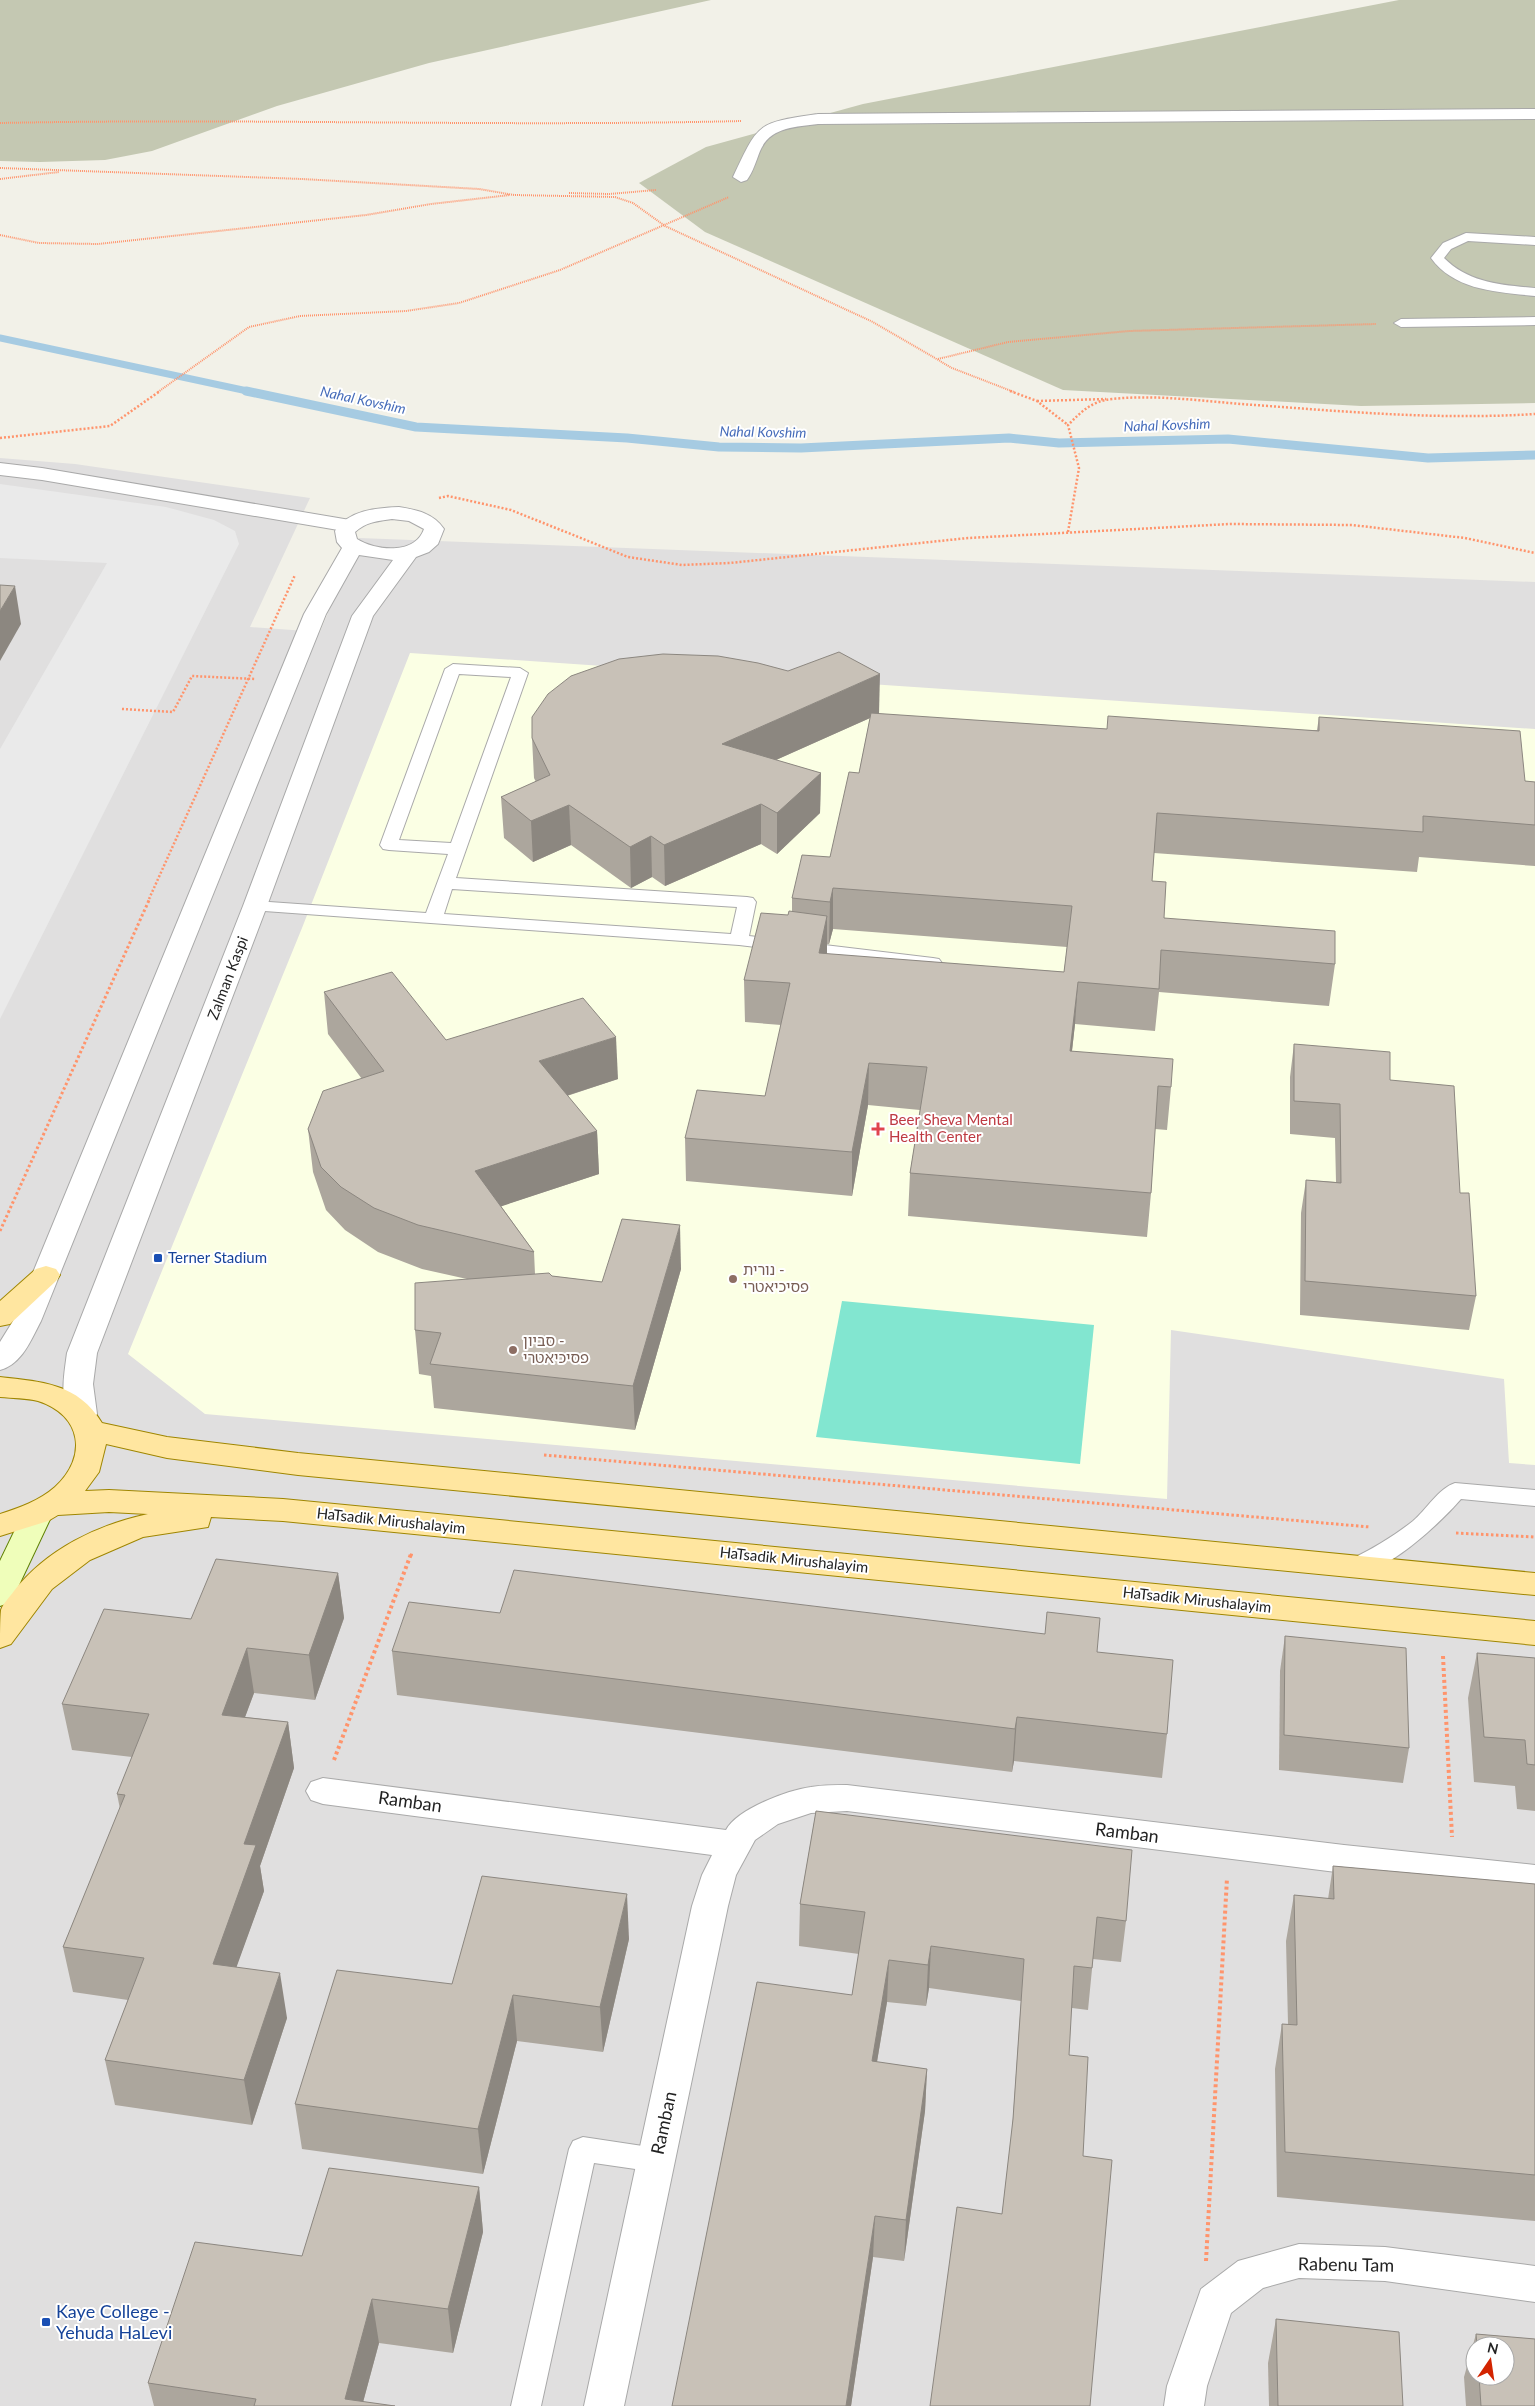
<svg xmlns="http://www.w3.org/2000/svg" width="1535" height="2406" font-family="Lato,'Noto Sans Hebrew',sans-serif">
  <rect width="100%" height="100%" fill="#f2f1e8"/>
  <path fill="#e0dfdf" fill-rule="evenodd" d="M0,458L75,464L310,498L250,627L320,632L359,538L1535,582V2406H0ZM1475,2346H1505V2376H1475Z"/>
  <path fill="#fbffe4" d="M410,653L1535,729V1465L1509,1463L1504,1379L1171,1330L1167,1499L205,1414L128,1354L302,928Z"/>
  <g fill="#c4c8b2">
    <path d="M0,0H711L429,63L277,106L152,151L105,160L40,162L0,161Z"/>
    <path d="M1399,0H1535V403L1361,406L1063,390L705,232L639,183L706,147L863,104Z"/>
  </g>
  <path fill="#82e6d0" d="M842,1301L1094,1325L1080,1464L816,1437Z"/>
  <path fill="#eaeaea" d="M0,484L166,507L214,520L235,531L239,544L0,1019V749L107,563L0,558Z"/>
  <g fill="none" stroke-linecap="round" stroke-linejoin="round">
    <path stroke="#a6cbe2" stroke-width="7" d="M0,338L252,392"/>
    <path stroke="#a6cbe2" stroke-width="9" d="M246,391L416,427L627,438L719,447L801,448L1009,438L1059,443L1228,439L1428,458L1535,455"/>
    <g stroke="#a9a9a9" stroke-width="2">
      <g id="service">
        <path d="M1466,233L1535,237V245L1468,241L1451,249L1444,258C1469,283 1501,285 1535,288V296C1498,292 1455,291 1431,258L1443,243Z"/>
        <path d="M1535,317V325L1401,327L1394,323L1401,319Z"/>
        <path d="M453,664L520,668L528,673L456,878L747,897L753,898L756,902L749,936L933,958L939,959L942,963L939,967L933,968L739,945L249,910L246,906L249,902L255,901L426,913L448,854L389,850L383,849L380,845L445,669ZM459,674L511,677L451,843L399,840ZM452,889L737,907L731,934L444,914Z"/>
        <path d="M1455,1483L1535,1490V1506L1461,1499C1442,1521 1380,1581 1350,1572L1347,1566L1350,1560C1372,1549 1393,1537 1413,1521C1426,1510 1439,1488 1455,1483Z"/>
        <path d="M583,2137L656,2148L666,2152L670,2160L666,2168L656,2172L594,2163L541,2406H511L569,2149L573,2141Z"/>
      </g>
    </g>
    <g stroke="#a9a9a9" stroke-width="2">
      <g id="minor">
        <path d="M1535,109V119L818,124C795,127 770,127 760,151C756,161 753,172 747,180L741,182L733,177C759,122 757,123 818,114Z"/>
        <path d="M0,463L42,468L350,520L357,522L360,526L357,530L350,532L42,480L0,475Z"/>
        <path d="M323,1778L726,1830C737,1809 788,1790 811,1787C823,1785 835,1785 847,1785L1344,1845L1535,1865V1893L1344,1873L847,1811L811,1813L778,1824L755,1840L736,1875L728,1906L624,2406H584L692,1906L702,1875L712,1855L323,1804L311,1800L306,1791L311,1782Z"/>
        <path d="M1299,2244L1385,2247L1535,2266V2302L1385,2281L1299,2278L1263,2288L1231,2313L1207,2386L1204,2406H1164L1167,2386L1201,2289L1238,2261Z"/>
      </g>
    </g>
    <g stroke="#a9a9a9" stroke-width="2">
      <path id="tertiary" d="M399,507C417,510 433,513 444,529L438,544L429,552L416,557L373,616L267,906L97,1353L93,1384L97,1414L93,1421L82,1424L71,1421C59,1401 64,1375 67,1353L243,906L352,616L393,560L359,555L326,614L41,1321C31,1340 22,1364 0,1370V1342L13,1321L304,614L342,548L337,542L335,531C349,510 376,508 399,507ZM392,519L409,521L424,529C415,555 376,551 357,539L355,532C366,522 378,521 392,519Z"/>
    </g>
    <g stroke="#5e8100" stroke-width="2">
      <path id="secondary" d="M38,1502L49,1505L53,1513L11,1602L0,1606V1561L27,1505Z"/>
    </g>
    <g stroke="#9f8600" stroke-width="2">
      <g id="primary">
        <path d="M46,1266L56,1269L60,1275L56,1281L10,1324L0,1326V1301L36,1269Z"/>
        <path d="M0,1377C42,1382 78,1383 102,1423L167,1437L298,1453L1535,1573V1595L298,1475L167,1458L106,1444L99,1472L85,1491L109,1490L283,1499L1535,1621V1645L283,1521L211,1517L208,1527L143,1537L90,1560L52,1589L11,1644L0,1648C0,1637 0,1619 1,1610C3,1603 10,1597 14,1591C47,1549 97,1525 148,1514L109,1512L58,1515L48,1521L0,1536V1514C19,1508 39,1501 55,1487C88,1457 82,1415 38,1401C27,1398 12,1398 0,1397Z"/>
      </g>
    </g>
    <g stroke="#ff946c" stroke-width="2" stroke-dasharray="1 1" stroke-linecap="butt">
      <path d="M0,123C247,118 495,127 742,121"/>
      <path d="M0,168L302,179L479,189L514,195L615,197L633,203L665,226L873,322L952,368L1014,392"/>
      <path d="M0,179L59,172"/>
      <path d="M569,193L609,194L656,190"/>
      <path d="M0,235L39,243L98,244L366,215L431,204L510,195"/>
      <path d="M938,359L1008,342L1129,331L1376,324"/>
      <path d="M158,392L249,327L300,316L406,311L459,303L560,270L729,197"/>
    </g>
    <g stroke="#ff946c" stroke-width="2.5" stroke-dasharray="2 2" stroke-linecap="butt">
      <path d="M1010,391L1037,401L1068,425"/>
      <path d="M1037,401L1106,399"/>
      <path d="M0,438L110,426L160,391"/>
      <path d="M439,498L448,496L511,510L628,557L682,565L730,563L968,538L1230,524L1352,525L1465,538L1535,553"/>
      <path d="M1068,532L1079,468L1068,425C1082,411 1092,401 1112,399C1159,394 1208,402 1255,405C1349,412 1441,420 1535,414"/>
      <path d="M122,709L173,712L192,676L255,679"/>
      <path d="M149,899L295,575"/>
    </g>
    <g stroke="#ff946c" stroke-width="3" stroke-dasharray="2.5 2.5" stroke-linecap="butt">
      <path d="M0,1231L150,898"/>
      <path d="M544,1455L1370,1527"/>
      <path d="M1456,1533L1535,1537"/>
      <path d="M411,1556L412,1552"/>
    </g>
    <g stroke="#ff946c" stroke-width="4" stroke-dasharray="3 3" stroke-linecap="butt">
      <path d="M1443,1656L1452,1837"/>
      <path d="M334,1760L411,1554"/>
      <path d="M1206,2261L1227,1878"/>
    </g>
    <use href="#service" fill="#fff" fill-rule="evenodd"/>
    <use href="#minor" fill="#fff" fill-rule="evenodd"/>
    <use href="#tertiary" fill="#fff" fill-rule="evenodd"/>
    <use href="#secondary" fill="#effeba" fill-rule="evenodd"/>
    <use href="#primary" fill="#ffe6a0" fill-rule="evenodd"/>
  </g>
  <g fill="#aca69d" fill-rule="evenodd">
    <path d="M879,714L1107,729L1317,730L1319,717L1525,781L1535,782V866L1419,857L1417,872L1154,853L1152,881L1164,918L1335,964L1329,1006L1159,992L1155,1031L1075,1024L1072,1051L1171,1087L1167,1130L1155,1129L1151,1193L1147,1237L908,1216L910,1173L920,1110L868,1105L852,1196L686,1181L685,1138L765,1096L781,1025L745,1022L744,980L788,915L792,912V898L830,857L859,773L870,718L776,760L821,773L820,813L777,854L761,844L665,886L652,877L631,888L571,845L533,862L504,838L501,797L536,782L534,778L532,738ZM833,929L1067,947L1064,972L827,954V944H829Z"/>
    <path d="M324,992L446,1040L618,1079L567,1096L597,1131L599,1174L501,1206L534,1252L535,1274L602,1282L681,1269L635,1430L434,1408L431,1376L419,1374L415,1330L467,1279L422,1269L378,1252L345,1230L326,1210L313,1172L308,1129L362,1079L328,1034Z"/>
    <path d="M1294,1044L1390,1080L1460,1193L1476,1296L1469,1330L1300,1315L1301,1213L1306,1180L1336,1182L1335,1138L1290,1134V1077Z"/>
    <path d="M338,1573L344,1618L315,1700L254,1693L245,1717L288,1722L294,1768L260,1866L264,1891L236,1967L287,2018L252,2125L115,2105L105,2060L128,2000L73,1992L63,1947L120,1809L117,1794L132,1757L72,1750L62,1704Z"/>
    <path d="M500,1613L1097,1652L1167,1734L1162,1778L1014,1761L1012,1772L397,1695L392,1651Z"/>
    <path d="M1285,1636L1409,1748L1403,1783L1279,1770L1280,1671Z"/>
    <path d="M1477,1653L1535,1658V1811L1517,1809L1515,1786L1474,1782L1468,1698Z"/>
    <path d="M816,1811L1126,1921L1121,1962L1093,1959L1088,2010L1072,2008L1002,2214L1012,2131L1021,2001L929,1988L926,2006L887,2002L877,2062L927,2069L925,2111L904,2261L873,2257L851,2406H672L852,1995L859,1954L799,1946L800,1904Z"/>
    <path d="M1333,1866L1535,1884V2221L1277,2197L1275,2069L1282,2024H1288L1286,1941L1294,1895L1328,1899Z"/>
    <path d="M629,1939L603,2052L517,2041L483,2174L302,2149L295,2104L452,1984Z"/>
    <path d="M479,2187L483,2232L453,2353L379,2343L363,2402L395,2406H154L148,2383Z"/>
    <path d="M1276,2319L1403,2406H1269L1268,2363Z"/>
    <path d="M1476,2334L1535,2339V2406H1466L1464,2377ZM1475,2346H1505V2376H1475Z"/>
  </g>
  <g fill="#8c8780">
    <path d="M15,586L21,624L0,661V611Z"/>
    <path d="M880,674L879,714L722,784V744Z"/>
    <path d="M821,773L820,813L777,854V813Z"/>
    <path d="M761,804V844L665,886L664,845Z"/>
    <path d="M569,805L571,845L533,862L531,821Z"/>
    <path d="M651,836L652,877L631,888L630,847Z"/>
    <path d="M833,888V929L829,944L830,902Z"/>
    <path d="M827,916V958L819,953Z"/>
    <path d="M1078,982L1075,1024L1067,1094L1070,1051Z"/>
    <path d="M616,1037L618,1079L541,1104L539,1061Z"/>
    <path d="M869,1063L868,1105L852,1196V1152Z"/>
    <path d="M597,1131L599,1174L478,1214L475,1171Z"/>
    <path d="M680,1225L681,1269L635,1430L633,1386Z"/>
    <path d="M338,1573L344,1618L315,1700L309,1655Z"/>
    <path d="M247,1648L254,1693L229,1760L222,1715Z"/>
    <path d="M1017,1717L1014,1761L1012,1772L1015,1729Z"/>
    <path d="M288,1722L294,1768L260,1866L264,1891L221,2010L213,1964L244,1844Z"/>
    <path d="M627,1894L629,1939L603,2052L600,2007Z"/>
    <path d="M931,1946L929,1988L926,2006L928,1965Z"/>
    <path d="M889,1960L887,2002L870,2103L872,2061Z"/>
    <path d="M280,1973L287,2018L252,2125L244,2080Z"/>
    <path d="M513,1995L517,2041L483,2174L478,2129Z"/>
    <path d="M927,2069L925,2111L904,2261L906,2220Z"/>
    <path d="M479,2187L483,2232L453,2353L448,2309Z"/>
    <path d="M875,2216L873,2257L851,2406H846Z"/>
    <path d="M372,2299L379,2343L362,2406L345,2399Z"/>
  </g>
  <g fill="#c8c1b7" stroke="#8c8780">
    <path d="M0,585L15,586L0,611Z"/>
    <path d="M839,652L880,674L722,744L821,773L777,813L761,804L664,845L651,836L630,847L569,805L531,821L501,797L550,775L532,738V717L548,694L571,676L619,659L663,654L718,656L758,663L788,671Z"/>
    <path d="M871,713L1107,729L1108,716L1319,731V717L1520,731L1525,781L1535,782V825L1423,816V832L1157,813L1152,881L1166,882L1164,918L1335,931V964L1161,950L1159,989L1078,982L1070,1051L1173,1059L1171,1087L1158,1086L1151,1193L910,1173L927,1067L869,1063L852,1152L685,1138L697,1090L765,1096L790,983L744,980L761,913L788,915L789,911L827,916L819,953L1064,972L1072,906L833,888L830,902L792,898L802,855L830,857L849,772L859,773Z"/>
    <path d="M392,972L446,1040L583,998L616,1037L539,1061L597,1131L475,1171L534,1252L418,1225L374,1208L341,1187L321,1167L308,1129L323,1091L384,1071L324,992Z"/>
    <path d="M1294,1044L1390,1052V1080L1454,1086L1460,1193H1469L1476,1296L1305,1281L1306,1180L1341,1183L1340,1104L1294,1101Z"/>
    <path d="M622,1219L680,1225L633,1386L430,1364L441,1333L415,1330V1283L549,1273L552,1276L602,1282Z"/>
    <path d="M216,1559L338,1573L309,1655L247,1648L222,1715L288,1722L244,1844L256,1845L213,1964L280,1973L244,2080L105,2060L144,1958L63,1947L125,1795L117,1794L149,1714L62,1704L104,1609L191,1619Z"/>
    <path d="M514,1570L1045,1634L1047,1612L1100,1618L1097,1652L1173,1660L1167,1734L1017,1717L1015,1729L392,1651L409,1602L500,1613Z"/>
    <path d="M1285,1636L1406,1648L1409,1748L1284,1735Z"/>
    <path d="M1477,1653L1535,1658V1765L1527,1764L1525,1740L1484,1737Z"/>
    <path d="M816,1811L1132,1850L1126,1921L1097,1917L1092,1968L1074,1966L1069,2055L1088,2057L1083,2156L1112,2160L1090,2406H930L957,2207L1002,2214L1013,2119L1024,1959L931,1946L928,1965L889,1960L872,2061L927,2069L906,2220L875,2216L846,2406H672L757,1982L852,1995L865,1912L800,1904Z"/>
    <path d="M1333,1866L1535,1884V2175L1285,2152L1282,2024L1297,2025L1294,1895L1334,1899Z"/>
    <path d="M482,1876L627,1894L600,2007L513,1995L478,2129L295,2104L337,1970L452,1984Z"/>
    <path d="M329,2168L479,2187L448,2309L372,2299L345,2399L395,2406H254L256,2399L148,2383L195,2242L302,2256Z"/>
    <path d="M1276,2319L1399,2332L1403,2406H1278Z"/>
    <path d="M1476,2334L1535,2339V2406H1481L1479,2376H1505V2346H1477Z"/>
  </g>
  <path fill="#e0444e" stroke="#fff" stroke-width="2" d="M875.5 1121.5h5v5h5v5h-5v5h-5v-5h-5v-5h5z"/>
  <g fill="#1a4fb4" stroke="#fff" stroke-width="2">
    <rect x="153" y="1253" width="10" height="10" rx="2.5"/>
    <rect x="41" y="2317" width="10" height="10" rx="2.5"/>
  </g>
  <g fill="#8d6e63" stroke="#fff" stroke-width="2">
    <circle cx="733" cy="1279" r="5"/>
    <circle cx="513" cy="1350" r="5"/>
  </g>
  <g text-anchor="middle" stroke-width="4" stroke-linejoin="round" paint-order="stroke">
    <g font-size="14" font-style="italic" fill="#466cba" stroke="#fff">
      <text transform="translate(363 400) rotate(12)" y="5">Nahal Kovshim</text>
      <text transform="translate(1167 425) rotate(-2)" y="5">Nahal Kovshim</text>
      <text transform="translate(763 432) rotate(1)" y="5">Nahal Kovshim</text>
    </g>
    <g font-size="15" fill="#222" stroke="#fff">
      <text transform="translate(228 978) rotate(-69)" y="5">Zalman Kaspi</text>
      <text transform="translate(391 1521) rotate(6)" y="5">HaTsadik Mirushalayim</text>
      <text transform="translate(794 1560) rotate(6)" y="5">HaTsadik Mirushalayim</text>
      <text transform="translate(1197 1600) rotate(6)" y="5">HaTsadik Mirushalayim</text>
    </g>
    <g font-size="15" fill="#be3a42" stroke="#fff" text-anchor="start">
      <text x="889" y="1125">Beer Sheva Mental<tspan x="889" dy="17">Health Center</tspan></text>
    </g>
    <g font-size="15" fill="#164399" stroke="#fff" text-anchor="start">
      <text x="168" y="1263">Terner Stadium</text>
    </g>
    <g font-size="15" fill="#785e54" stroke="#fff" text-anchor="start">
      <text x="743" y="1275">נורית -<tspan x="743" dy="17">פסיכיאטרי</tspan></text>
      <text x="523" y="1346">סביון -<tspan x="523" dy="17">פסיכיאטרי</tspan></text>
    </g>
    <g font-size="18" fill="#222" stroke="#fff">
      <text transform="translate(410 1802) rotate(8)" y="6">Ramban</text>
      <text transform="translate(1127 1833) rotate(7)" y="6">Ramban</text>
      <text transform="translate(664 2123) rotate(-78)" y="6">Ramban</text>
      <text transform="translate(1346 2265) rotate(1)" y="6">Rabenu Tam</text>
    </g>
    <g font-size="18" fill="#164399" stroke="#fff" text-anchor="start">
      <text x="56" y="2318">Kaye College -<tspan x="56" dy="21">Yehuda HaLevi</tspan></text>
    </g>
  </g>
  <g transform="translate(1490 2361) rotate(13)"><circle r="24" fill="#ffffff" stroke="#a7a7a7"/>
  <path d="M0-4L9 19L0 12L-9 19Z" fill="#d32400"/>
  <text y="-8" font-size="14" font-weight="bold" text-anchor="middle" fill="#222222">N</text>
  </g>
</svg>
